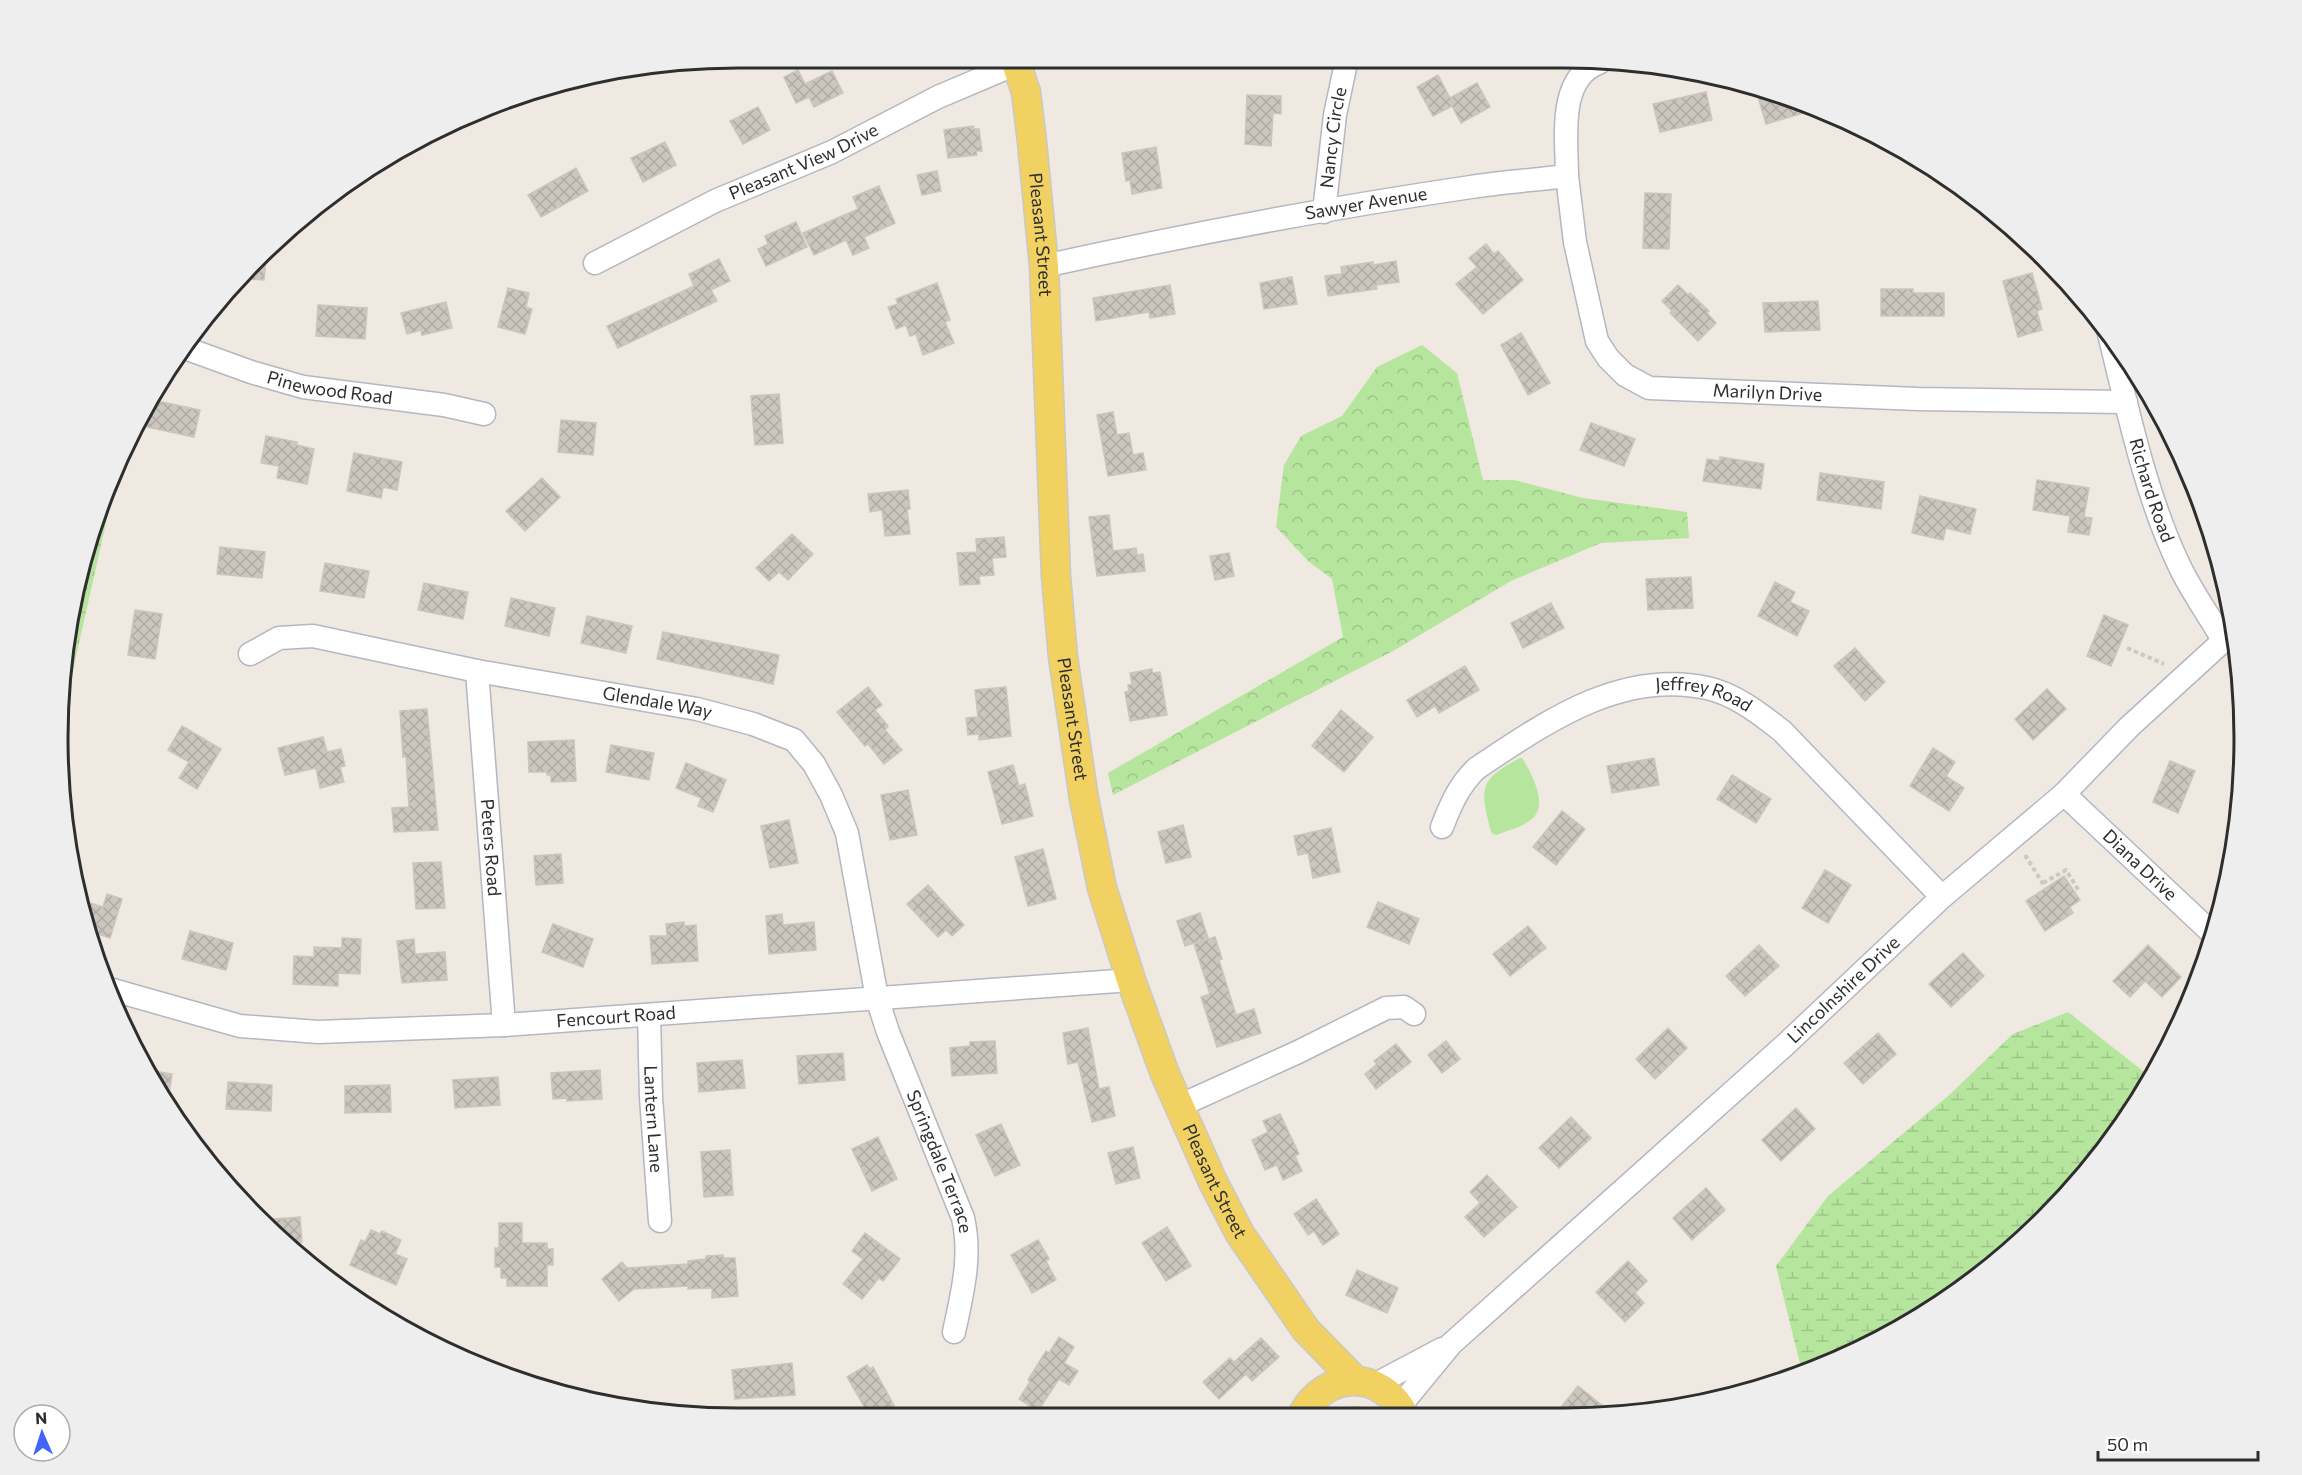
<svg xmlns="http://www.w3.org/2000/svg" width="2302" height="1475" font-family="Commissioner,sans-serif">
  <defs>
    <pattern id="forest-crowns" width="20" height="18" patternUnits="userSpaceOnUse" patternTransform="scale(1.5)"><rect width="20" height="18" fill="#b6e59e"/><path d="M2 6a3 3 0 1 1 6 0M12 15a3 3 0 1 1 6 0" fill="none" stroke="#9dc588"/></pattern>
    <pattern id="wetland-marsh" width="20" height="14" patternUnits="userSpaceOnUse" patternTransform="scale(1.5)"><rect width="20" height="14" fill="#b6e59e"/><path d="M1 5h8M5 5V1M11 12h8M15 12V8" fill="none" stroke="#9dc588"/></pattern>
    <pattern id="building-cross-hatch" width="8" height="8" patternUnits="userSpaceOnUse" patternTransform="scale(1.5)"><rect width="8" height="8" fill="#cbc7bf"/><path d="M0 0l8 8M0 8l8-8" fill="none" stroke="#afaba4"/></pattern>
  </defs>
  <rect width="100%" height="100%" fill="#efe9e1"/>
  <g fill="#b6e59e">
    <path d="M1520,758H1522C1531,772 1549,805 1532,819C1523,827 1508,830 1497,835L1493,834L1491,832C1480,789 1478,780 1520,758Z"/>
    <path d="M1357,1406L1368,1409L1377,1416L1331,1415L1345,1407Z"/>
  </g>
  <g fill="url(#forest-crowns)">
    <path d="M1422,345L1457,373L1483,480H1514L1583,498L1687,512L1689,538L1601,543L1511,581L1393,651L1113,795L1108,773L1343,637L1332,579L1308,561L1276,527L1284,465L1301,436L1342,416L1377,367Z"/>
    <path d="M114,473L117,474L60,728L58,693L93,518Z"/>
  </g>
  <path fill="url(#wetland-marsh)" d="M2068,1012L2153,1079L2076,1186L1979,1277L1866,1348L1802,1372L1776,1266L1828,1196L1947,1097L2013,1034Z"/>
  <g fill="url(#building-cross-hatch)" stroke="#cbc5ba" stroke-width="1.5">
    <path d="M798,70L805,84L832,71L843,93L814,107L809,97L796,103L784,77Z"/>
    <path d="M1438,75L1450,98L1477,83L1490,107L1461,123L1452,106L1433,116L1417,87Z"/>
    <path d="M1756,90L1772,95L1820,108L1766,124Z"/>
    <path d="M1706,92L1712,120L1660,132L1653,104Z"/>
    <path d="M1247,95L1281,96V114L1273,113L1271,146L1245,144Z"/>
    <path d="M758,107L770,130L743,144L730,121Z"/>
    <path d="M973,126L974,129H979L982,151H976L977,155L948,158L944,130Z"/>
    <path d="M665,142L676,165L643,182L631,158Z"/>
    <path d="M1156,147L1162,188L1132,194L1130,180L1126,181L1122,153Z"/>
    <path d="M576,168L588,191L541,217L528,195Z"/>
    <path d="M937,171L941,191L922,195L917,175Z"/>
    <path d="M879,186L895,223L864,237L869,248L853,255L846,240L814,255L803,233L858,209L853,197Z"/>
    <path d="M1645,193L1671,194L1669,249L1643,248Z"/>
    <path d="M796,222L807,247L766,266L758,249L768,244L765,236Z"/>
    <path d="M1486,244L1494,254L1498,251L1523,280L1483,314L1456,284L1477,267L1469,258Z"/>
    <path d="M267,247L264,280L237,278L257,256Z"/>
    <path d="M719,259L730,281L711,290L717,301L618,348L607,326L694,286L689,274Z"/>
    <path d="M1396,261L1399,282L1376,285L1377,289L1328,296L1325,276L1342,274L1341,267L1373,262V265Z"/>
    <path d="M2032,273L2042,309L2037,311L2042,330L2018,337L2003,281Z"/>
    <path d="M1292,277L1297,304L1264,309L1260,283Z"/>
    <path d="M937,283L950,320L945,322L954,343L923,355L916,334L910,336L906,325L896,329L888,307L898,304L896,299Z"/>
    <path d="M1170,285L1175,314L1150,318L1149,312L1096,321L1093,298Z"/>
    <path d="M1678,285L1688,295L1690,293L1709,311L1707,313L1716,323L1698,341L1670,313L1672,311L1662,301Z"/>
    <path d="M508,288L529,293L526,307L532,309L525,334L498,327Z"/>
    <path d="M1881,289H1913V293H1944V316H1881Z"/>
    <path d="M1818,301L1820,330L1765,332L1763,303Z"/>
    <path d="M446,302L452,328L422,335L421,330L407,334L401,313Z"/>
    <path d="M318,305L367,308L365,339L316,336Z"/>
    <path d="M1521,333L1550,383L1528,395L1501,345Z"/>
    <path d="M779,394L783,443L755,445L751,396Z"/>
    <path d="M153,400L200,410L194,437L147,427Z"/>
    <path d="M1113,412L1117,435L1129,433L1133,455L1143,453L1146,470L1108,476L1097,415Z"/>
    <path d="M561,420L596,423L593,455L558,452Z"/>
    <path d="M1591,423L1635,439L1624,466L1580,450Z"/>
    <path d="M266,436L297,442V445L314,449L307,484L277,478L279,466L261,463Z"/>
    <path d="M354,453L402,462L397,490L383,487L381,498L347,491Z"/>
    <path d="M1720,457L1764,464L1761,489L1703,481L1707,459L1720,461Z"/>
    <path d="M1820,473L1884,482L1881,509L1817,500Z"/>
    <path d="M542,478L560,497L525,531L506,511Z"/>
    <path d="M2037,480L2089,488L2084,517L2092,518L2089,535L2068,532L2070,516L2033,510Z"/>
    <path d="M908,490L910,509H907L910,534L885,536L882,510L870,512L868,494Z"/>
    <path d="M1920,496L1976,509L1970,534L1946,528L1943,540L1912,533Z"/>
    <path d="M1109,515L1113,551L1136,548L1137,555L1143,554L1145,571L1097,576L1089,517Z"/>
    <path d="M792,534L813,554L788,580L779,572L769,581L756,568Z"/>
    <path d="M1004,537L1006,557L992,558L994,575L979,576L980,584L960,585L957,553L977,552L976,539Z"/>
    <path d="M220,547L265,552L262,578L217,574Z"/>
    <path d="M1229,553L1234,576L1215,580L1210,556Z"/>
    <path d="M325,563L369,571L364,598L320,591Z"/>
    <path d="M1691,577L1693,608L1648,610L1646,579Z"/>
    <path d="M1775,582L1795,592L1790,602L1809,611L1797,636L1758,616Z"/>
    <path d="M424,583L468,592L463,619L418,610Z"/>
    <path d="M511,598L555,608L549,636L505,626Z"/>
    <path d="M1551,603L1564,628L1523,648L1511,623Z"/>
    <path d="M135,610L162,614L155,659L128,655Z"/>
    <path d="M2104,615L2128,625L2111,666L2087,656Z"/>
    <path d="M587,616L632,626L626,653L581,643Z"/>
    <path d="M663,632L779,655L773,684L657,659Z"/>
    <path d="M1855,648L1885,682L1865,701L1834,666Z"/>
    <path d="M1465,666L1479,690L1439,713L1435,706L1417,717L1407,700Z"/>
    <path d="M1152,669V673L1160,672L1167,715L1130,721L1125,692L1129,691L1128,685L1132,684L1130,673Z"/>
    <path d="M868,687L882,705L875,710L888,726L885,730L902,750L884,764L868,744L865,746L837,712Z"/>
    <path d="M1006,687L1011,736L979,740V734L968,735L966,718L978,717L975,690Z"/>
    <path d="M2047,689L2066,709L2033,740L2015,719Z"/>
    <path d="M427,709L438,830L394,832L392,808L409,807L406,756L403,757L400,711Z"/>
    <path d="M1341,710L1373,737L1344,772L1312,746Z"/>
    <path d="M182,726L221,749L197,789L179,778L189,762L168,750Z"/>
    <path d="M323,737L327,752L341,749L345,766L340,767L344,782L320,788L316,768L285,775L278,748Z"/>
    <path d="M574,740L576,781L551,782V775H547V772H529L528,742Z"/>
    <path d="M611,745L654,753L649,780L606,772Z"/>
    <path d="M1933,748L1955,762L1946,776L1964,788L1949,811L1910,786Z"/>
    <path d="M1654,758L1659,785L1612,793L1607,766Z"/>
    <path d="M2170,761L2195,771L2178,813L2153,802Z"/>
    <path d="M686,763L726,780L713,812L698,806L701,798L676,788Z"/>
    <path d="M1013,765L1019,786L1025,784L1033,816L1002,824L988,772Z"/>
    <path d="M1732,775L1771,799L1756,823L1717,799Z"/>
    <path d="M908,790L917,835L890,840L881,795Z"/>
    <path d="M1562,811L1585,829L1556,865L1533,847Z"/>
    <path d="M789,820L798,863L770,868L761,826Z"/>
    <path d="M1183,825L1191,857L1166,863L1158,832Z"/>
    <path d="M1331,828L1340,872L1313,878L1308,853L1298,855L1294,836Z"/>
    <path d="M1043,849L1056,899L1028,906L1015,857Z"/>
    <path d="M561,854L563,883L536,885L534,856Z"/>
    <path d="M441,862L445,908L416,909L413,863Z"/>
    <path d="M1825,870L1851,885L1828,923L1802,908Z"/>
    <path d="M2064,876L2080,900L2070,907L2073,913L2045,931L2026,901Z"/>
    <path d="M928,885L964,925L952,936L946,930L938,937L907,904Z"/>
    <path d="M107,894L122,899L110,938L86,930L77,899L103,907Z"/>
    <path d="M1378,902L1419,919L1409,944L1367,927Z"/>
    <path d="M1200,913L1208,938L1185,946L1177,921Z"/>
    <path d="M782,914L783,925L814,922L816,950L769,954L766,916Z"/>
    <path d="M684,922V926L696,925L698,961L652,964L650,936H667L666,924Z"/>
    <path d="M553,924L593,939L583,967L542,952Z"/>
    <path d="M1528,926L1546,948L1510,976L1493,954Z"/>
    <path d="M190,931L233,943L226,970L182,959Z"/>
    <path d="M1215,937L1222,959L1219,960L1236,1015L1254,1009L1261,1033L1217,1047L1201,997L1210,994L1194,944Z"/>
    <path d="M342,938L361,939L360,974L338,973V986L293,984L294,956L314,957V947L342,948Z"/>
    <path d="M414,939L415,954L445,952L447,980L402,983L397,941Z"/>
    <path d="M1759,945L1779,966L1745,996L1726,976Z"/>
    <path d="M2148,945L2181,977L2162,997L2145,981L2130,997L2113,981Z"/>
    <path d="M1963,953L1984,976L1951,1007L1929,984Z"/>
    <path d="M1088,1028L1099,1089L1109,1087L1115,1116L1092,1122L1078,1062L1068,1064L1063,1033Z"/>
    <path d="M1668,1028L1687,1048L1655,1079L1636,1059Z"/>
    <path d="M1878,1033L1896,1054L1863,1084L1844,1063Z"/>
    <path d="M995,1041L997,1073L952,1076L950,1048L970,1046V1042Z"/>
    <path d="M1446,1041L1460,1059L1442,1073L1428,1055Z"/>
    <path d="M1396,1044L1411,1062L1376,1089L1365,1074L1377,1064L1374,1061Z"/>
    <path d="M843,1053L845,1080L799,1084L797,1056Z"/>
    <path d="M742,1060L745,1088L699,1092L697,1063Z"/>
    <path d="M148,1070L172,1074L167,1107L157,1089Z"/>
    <path d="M600,1070L602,1099L567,1101V1098L553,1099L551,1073Z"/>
    <path d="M498,1077L500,1105L455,1108L453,1080Z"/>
    <path d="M228,1082L272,1085L271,1111L226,1109Z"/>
    <path d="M390,1085L391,1112L345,1113V1086Z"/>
    <path d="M1796,1108L1815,1129L1781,1161L1762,1140Z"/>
    <path d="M1280,1114L1299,1154L1295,1156L1302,1171L1283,1180L1277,1165L1265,1170L1252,1140L1268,1132L1263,1121Z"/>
    <path d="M1571,1117L1591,1138L1559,1168L1539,1148Z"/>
    <path d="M1001,1124L1020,1165L995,1176L976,1135Z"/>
    <path d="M878,1137L897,1179L872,1191L852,1149Z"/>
    <path d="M1133,1147L1140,1178L1116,1184L1108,1153Z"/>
    <path d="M730,1150L733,1195L704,1197L701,1152Z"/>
    <path d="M1487,1175L1517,1207L1484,1237L1465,1217L1480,1203L1470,1192Z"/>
    <path d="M1706,1188L1725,1210L1692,1240L1673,1218Z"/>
    <path d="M1316,1199L1339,1234L1323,1245L1314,1231L1308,1235L1294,1214Z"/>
    <path d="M300,1217L302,1242L284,1244L263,1220Z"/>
    <path d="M499,1223H522V1243H547V1249H553V1265H547V1286H507V1278H501V1267H495V1248H499Z"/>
    <path d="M1167,1227L1191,1266L1166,1281L1142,1243Z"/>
    <path d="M371,1230L380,1234L382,1231L401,1240L395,1254L407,1259L396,1285L350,1265L361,1240L365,1242Z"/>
    <path d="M865,1233L900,1259L883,1281L879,1278L862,1299L843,1284L863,1259L852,1251Z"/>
    <path d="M1038,1240L1049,1259L1046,1261L1056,1280L1032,1293L1011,1255Z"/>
    <path d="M723,1255V1258H735L738,1296L712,1298V1288L688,1289V1286L634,1289L619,1301L602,1279L622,1262L627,1268L688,1264V1261L706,1259V1256Z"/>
    <path d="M1628,1261L1647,1281L1635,1293L1644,1303L1625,1322L1596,1292Z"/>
    <path d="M1357,1270L1398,1288L1387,1313L1346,1295Z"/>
    <path d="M1059,1337L1074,1347L1064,1363L1078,1371L1069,1385L1059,1379L1038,1411L1019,1399L1030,1382L1028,1380L1046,1351L1049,1353Z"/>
    <path d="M1261,1338L1279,1357L1252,1381L1246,1374L1219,1399L1203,1382L1230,1358L1234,1362Z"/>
    <path d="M792,1363L795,1395L735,1399L732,1370Z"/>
    <path d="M867,1365L870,1369L873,1367L898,1413H868L847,1377Z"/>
    <path d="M1578,1386L1603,1406L1595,1416H1554Z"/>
  </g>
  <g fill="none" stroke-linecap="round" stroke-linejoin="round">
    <g stroke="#b4b7c1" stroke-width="25">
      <g id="minor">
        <path id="s1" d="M1567,176L1575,242L1597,341L1608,358L1625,375L1649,388L1918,399L2126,402"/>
        <path id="s2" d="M1324,212L1335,115L1346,63"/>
        <path id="s3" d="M595,263L715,201L832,152L938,97L1016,64"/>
        <path id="s4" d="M1044,266C1185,235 1328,208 1471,187C1503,182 1535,180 1567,176C1567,140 1557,78 1599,63"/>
        <path id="s5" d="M2108,330C2127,406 2145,494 2179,565C2191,591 2209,615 2223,640"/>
        <path id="s6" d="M182,347L251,372L303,387L444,405L484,414"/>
        <path id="s7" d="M250,654L279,638L313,636L477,671L697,709L753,724L794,740L814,764L831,795L847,833L877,998L888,1032L963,1218C972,1257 962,1294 954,1332"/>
        <path id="s8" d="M477,671L504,1025"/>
        <path id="s9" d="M2064,794L2214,935"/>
        <path id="s10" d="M1442,827C1451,804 1459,785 1477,768C1545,723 1620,669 1707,688C1735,694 1760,714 1782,731L1942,897"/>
        <path id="s11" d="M106,988L240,1026L318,1032L504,1025L1131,980"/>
        <path id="s12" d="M649,1015L651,1097L660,1221"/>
        <path d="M1179,1106L1298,1052L1386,1008L1404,1007L1414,1014"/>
        <path d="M1374,1385L1442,1349"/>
        <path id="s13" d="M1400,1406L1451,1344L1785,1045L1942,897L2064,794L2129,727L2233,632"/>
      </g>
    </g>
    <g stroke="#c9c9c9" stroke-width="31">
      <g id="major">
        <path id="s14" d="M1016,63L1026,92L1032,142L1044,266L1056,576L1063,657L1084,799L1102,888L1131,980L1165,1074L1213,1182L1240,1234L1306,1330L1355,1380"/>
        <path d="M1302,1415C1326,1370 1382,1369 1405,1416"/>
      </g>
    </g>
    <g stroke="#c9c9c9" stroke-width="4" stroke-dasharray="4.5 3" stroke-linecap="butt">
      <path d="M2127,648L2164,664"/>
      <path d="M2025,855L2045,887"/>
      <path d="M2043,883L2066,870L2079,891"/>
    </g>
    <use href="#minor" stroke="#fff" stroke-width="22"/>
    <use href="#major" stroke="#f2d163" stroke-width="28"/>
  </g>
  <g text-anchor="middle" stroke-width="4.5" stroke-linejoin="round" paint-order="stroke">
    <g font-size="18" fill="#2e2e2e" stroke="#fff">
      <text dy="6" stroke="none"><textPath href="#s2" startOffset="75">Nancy Circle</textPath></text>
      <text dy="6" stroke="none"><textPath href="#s3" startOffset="232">Pleasant View Drive</textPath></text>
      <text dy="6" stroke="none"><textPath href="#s4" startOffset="328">Sawyer Avenue</textPath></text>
      <text dy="6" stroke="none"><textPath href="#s14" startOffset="174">Pleasant Street</textPath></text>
      <text dy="6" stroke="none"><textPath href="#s6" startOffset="154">Pinewood Road</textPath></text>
      <text dy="6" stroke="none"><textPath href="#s1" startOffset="358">Marilyn Drive</textPath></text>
      <text dy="6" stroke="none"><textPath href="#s5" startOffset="166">Richard Road</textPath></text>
      <text dy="6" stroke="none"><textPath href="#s10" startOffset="318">Jeffrey Road</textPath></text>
      <text dy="6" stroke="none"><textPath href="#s7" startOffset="418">Glendale Way</textPath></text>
      <text dy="6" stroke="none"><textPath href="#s14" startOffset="660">Pleasant Street</textPath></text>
      <text dy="6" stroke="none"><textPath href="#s8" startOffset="177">Peters Road</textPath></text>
      <text dy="6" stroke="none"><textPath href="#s9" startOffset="104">Diana Drive</textPath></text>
      <text dy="6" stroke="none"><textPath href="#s13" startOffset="609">Lincolnshire Drive</textPath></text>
      <text dy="6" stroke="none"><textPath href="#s11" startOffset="516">Fencourt Road</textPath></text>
      <text dy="6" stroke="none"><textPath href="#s12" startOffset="104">Lantern Lane</textPath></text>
      <text dy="6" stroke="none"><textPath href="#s7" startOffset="1011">Springdale Terrace</textPath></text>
      <text dy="6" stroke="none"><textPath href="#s14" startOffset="1146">Pleasant Street</textPath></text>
    </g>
  </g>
  <path d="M0 0H2302V1475H0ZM738 68H1564A670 670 0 0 1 2234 738V738A670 670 0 0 1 1564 1408H738A670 670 0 0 1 68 738V738A670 670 0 0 1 738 68Z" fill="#eee" fill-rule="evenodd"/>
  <path fill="none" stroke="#2e2e2e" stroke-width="3" d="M738 68H1564A670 670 0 0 1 2234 738V738A670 670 0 0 1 1564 1408H738A670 670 0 0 1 68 738V738A670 670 0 0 1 738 68Z"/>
  <g transform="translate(42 1433) rotate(357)"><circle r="28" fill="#ffffff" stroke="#ababab" stroke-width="1.5"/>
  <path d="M0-4.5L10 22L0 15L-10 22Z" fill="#4264fb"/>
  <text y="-9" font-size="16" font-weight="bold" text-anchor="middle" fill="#2e2e2e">N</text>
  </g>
  <path d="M2098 1451v9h160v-9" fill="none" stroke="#2e2e2e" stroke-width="3"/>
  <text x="2107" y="1451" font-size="18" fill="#2e2e2e" stroke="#ffffff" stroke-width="4.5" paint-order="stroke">50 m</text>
</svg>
